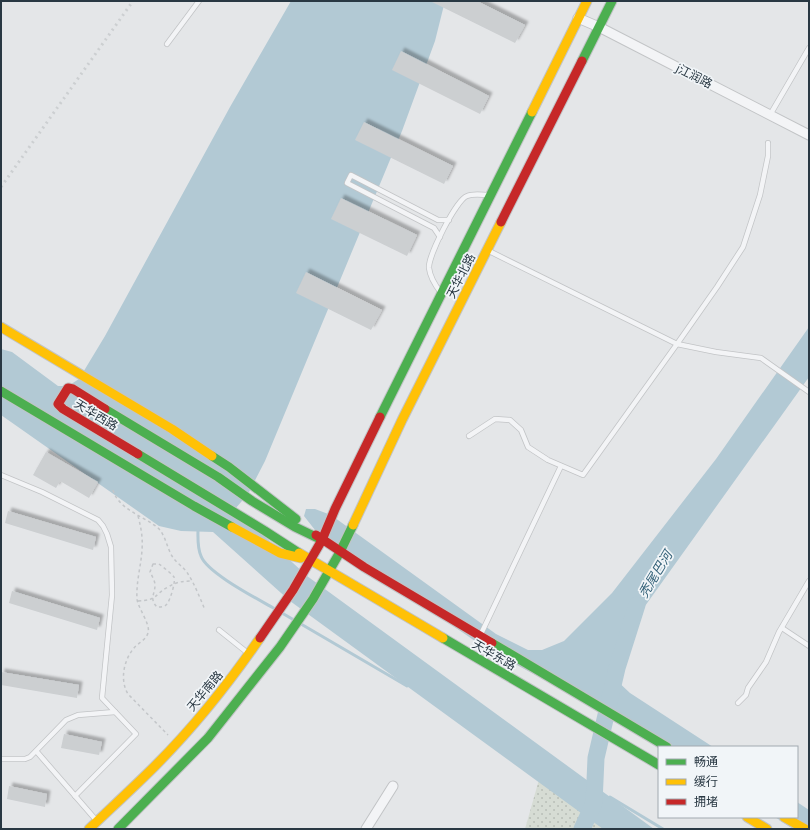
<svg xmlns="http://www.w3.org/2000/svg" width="810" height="830" font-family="Figtree,'Noto Sans SC',sans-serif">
  <defs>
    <pattern id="park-dots" width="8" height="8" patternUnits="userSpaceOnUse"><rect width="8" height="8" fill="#d6dcd4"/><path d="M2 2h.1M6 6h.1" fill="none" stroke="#b8beb7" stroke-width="1.8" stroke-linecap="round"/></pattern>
    <filter id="shadow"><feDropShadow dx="3.5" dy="-3.5" stdDeviation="1" flood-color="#0004"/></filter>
  </defs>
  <rect width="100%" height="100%" fill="#e4e6e8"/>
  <path fill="url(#park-dots)" d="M540,776L623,829H525Z"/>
  <g fill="#b2c9d4">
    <path d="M291,1H445L435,41L402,131L265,461L248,494L235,509L307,576L654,829H603L290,601L213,532L181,531L159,526L1,415V349L12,352L58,386H68L79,379L105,336L230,107Z"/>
    <path d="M809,327V377L625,634L613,658L614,678L630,693L713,747H667L652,737L485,648L315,530L304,516L306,509H315L331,515L496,634L528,650H542L564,641L612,593L716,459Z"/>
    <path d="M797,802L809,810V829H793L775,817H797Z"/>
  </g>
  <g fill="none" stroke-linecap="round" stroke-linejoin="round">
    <g stroke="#b2c9d4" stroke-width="3">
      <path d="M198,528C198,537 197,547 201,556C207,573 258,599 275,609"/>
      <path d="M282,613L294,620"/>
      <path d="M301,624L407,686"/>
      <path d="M610,797L663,829"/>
    </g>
    <path stroke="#b2c9d4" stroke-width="17" d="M582,829L594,803L596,758L617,668L637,605"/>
  </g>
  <g fill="#cccfd1" filter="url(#shadow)">
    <path d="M430,1H477L525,25L515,43Z"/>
    <path d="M401,51L489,96L480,114L392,70Z"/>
    <path d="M364,122L453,166L444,184L355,140Z"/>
    <path d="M341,198L417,235L407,256L331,219Z"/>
    <path d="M306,272L382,310L371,330L296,293Z"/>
    <path d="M46,452L98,482L89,498L60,481L56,488L33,475Z"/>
    <path d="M8,511L96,537L93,550L5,523Z"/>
    <path d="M12,591L100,618L97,630L9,603Z"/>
    <path d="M1,672L79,685L77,698L1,685Z"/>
    <path d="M64,734L102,742L99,755L61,748Z"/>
    <path d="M9,786L47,794L45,807L7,799Z"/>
  </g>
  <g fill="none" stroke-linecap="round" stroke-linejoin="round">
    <g stroke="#c2c4c6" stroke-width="6">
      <g id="lane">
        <path d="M167,44L199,1"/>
        <path d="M770,115L809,48"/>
        <path d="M768,143V156L760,195L743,247L717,287L677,344L716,352L761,358L809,392"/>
        <path d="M440,237L434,228L347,183L351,175L438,220H449"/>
        <path d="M441,293C435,285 430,277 429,268C428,256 456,200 467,196C474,193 482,195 489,195"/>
        <path d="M469,436L495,419L510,420L521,430L528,447L548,460L583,475L677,344L489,251"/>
        <path d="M1,475L42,492L98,520L103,526L107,534L111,547L112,595L102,698L136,734L75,796"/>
        <path d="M782,628L809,646"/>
        <path d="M219,630L249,654"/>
        <path d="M481,634L561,466"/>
        <path d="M738,703L746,695L748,688L766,662L779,632L809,581"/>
        <path d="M37,752L96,820"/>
        <path d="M1,759H25L30,757L66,720L78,715L115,712"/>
      </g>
    </g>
    <g stroke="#c2c4c6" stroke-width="11">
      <g id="street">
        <path d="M578,18L599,27L809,135"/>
        <path d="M366,829L393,786"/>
      </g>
    </g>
    <g stroke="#c2c4c6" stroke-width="11">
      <g id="fast">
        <path d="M582,61L612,1"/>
        <path d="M1,391L194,506L232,527"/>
        <path d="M105,409L218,477L252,501L295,527L322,540"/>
        <path d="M380,417L532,112"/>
        <path d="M138,454L265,531L299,553"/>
        <path d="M212,456L229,467L296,519"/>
        <path d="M443,638L659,765"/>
        <path d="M492,643L667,747"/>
        <path d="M118,829L208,738L280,647L313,599L340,552L353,525"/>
      </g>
    </g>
    <g stroke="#c2c4c6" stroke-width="11">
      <g id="slow">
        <path d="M532,112L587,1"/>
        <path d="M1,327L172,429L212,456"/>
        <path d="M353,525L402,420L501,222"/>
        <path d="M232,527L280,553L301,558"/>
        <path d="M299,553L443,638"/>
        <path d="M747,817L767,829"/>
        <path d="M784,817L805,829"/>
        <path d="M89,829C111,808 134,787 155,766C194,727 229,683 260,638"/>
      </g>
    </g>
    <g stroke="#c2c4c6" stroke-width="11">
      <g id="jam">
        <path d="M501,222L582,61"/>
        <path d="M105,409L73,389L68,388L58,404L63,409L138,454"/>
        <path d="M316,535L364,567L492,643"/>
        <path d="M260,638L293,590L322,540L335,509L380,417"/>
      </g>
    </g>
    <g stroke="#c3c6c9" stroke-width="1.5" stroke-dasharray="3 3" stroke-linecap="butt">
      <path d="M113,490C118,508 140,515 154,525C165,531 166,546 172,556C176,563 184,567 188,574C195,585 200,598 205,610"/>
      <path d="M138,516C141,527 143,538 142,550C141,566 136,582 137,599C138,608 151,625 148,633C146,640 138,643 134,648C123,661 120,681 128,694L168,735"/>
      <path d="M153,564H159C163,567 172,574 174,577C176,581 170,602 166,605C164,607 160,607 157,607C149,599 155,594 155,585C155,581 152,576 150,572Z"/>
      <path d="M138,601C159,600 153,595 168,587C176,582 183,581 192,581"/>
    </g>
    <use href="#lane" stroke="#f3f4f6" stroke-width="4.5"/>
    <use href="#street" stroke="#f3f4f6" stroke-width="9"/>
    <use href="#fast" stroke="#4caf50" stroke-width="9"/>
    <use href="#slow" stroke="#ffc107" stroke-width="9"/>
    <use href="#jam" stroke="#c62828" stroke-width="9"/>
    <path stroke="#cccfd1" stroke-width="3" stroke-dasharray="2 4" stroke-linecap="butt" d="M1,187L133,1"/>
  </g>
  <g text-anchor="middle" stroke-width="3.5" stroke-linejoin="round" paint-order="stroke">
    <g font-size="12" fill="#293843" stroke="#f1f5f8">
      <text transform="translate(694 76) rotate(27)" y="4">j江润路</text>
      <text transform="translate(461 276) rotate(-63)" y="4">天华北路</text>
      <text transform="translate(96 415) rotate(31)" y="4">天华西路</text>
      <text transform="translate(494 655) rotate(30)" y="4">天华东路</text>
      <text transform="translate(205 691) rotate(-50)" y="4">天华南路</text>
    </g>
    <g font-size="13" font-style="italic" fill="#336178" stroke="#f1f5f8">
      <text transform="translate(655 574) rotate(-59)" y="5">秃尾巴河</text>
    </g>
  </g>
  <rect width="810" height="830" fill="none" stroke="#293843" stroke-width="4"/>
  <rect x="658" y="746" width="140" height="72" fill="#f1f5f8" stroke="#a1a9b0"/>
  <rect x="666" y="759" width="20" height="6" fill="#4caf50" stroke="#a1a9b0"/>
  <text x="694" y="766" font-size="12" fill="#293843">畅通</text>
  <rect x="666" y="779" width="20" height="6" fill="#ffc107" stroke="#a1a9b0"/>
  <text x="694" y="786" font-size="12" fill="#293843">缓行</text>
  <rect x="666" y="799" width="20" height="6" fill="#c62828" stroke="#a1a9b0"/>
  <text x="694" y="806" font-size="12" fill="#293843">拥堵</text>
</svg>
